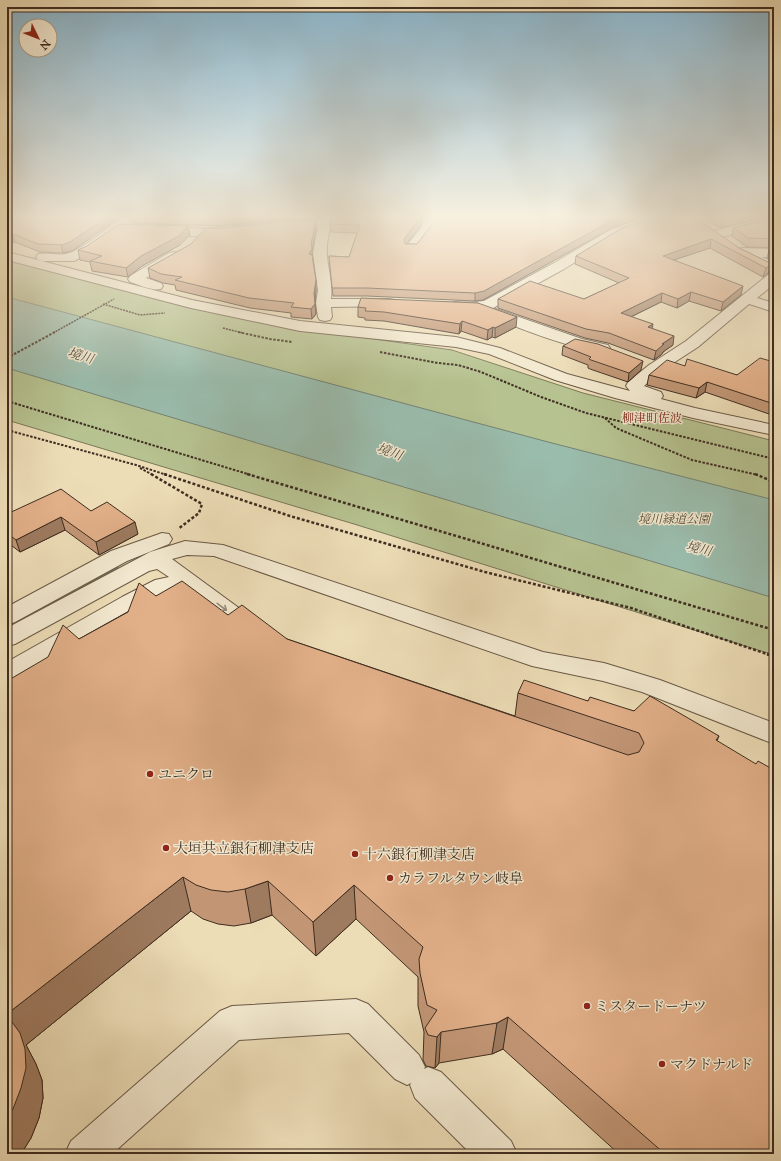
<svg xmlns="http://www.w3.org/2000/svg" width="781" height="1161" font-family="'IM FELL Great Primer','Noto Serif JP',serif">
  <rect width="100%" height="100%" fill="#edddb7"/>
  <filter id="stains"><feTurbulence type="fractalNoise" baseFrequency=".005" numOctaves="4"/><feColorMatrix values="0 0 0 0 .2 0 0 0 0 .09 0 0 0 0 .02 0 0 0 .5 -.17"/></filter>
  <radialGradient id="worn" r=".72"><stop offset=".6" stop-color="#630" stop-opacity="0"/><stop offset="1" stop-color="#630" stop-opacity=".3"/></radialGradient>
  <path fill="#b6c290" stroke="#7a7858" d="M7,259L275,325L452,350L583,393L774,441V655L354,524L7,420Z"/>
  <path fill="#9abcac" stroke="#758374" d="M7,297L548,442L774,500V598L7,368Z"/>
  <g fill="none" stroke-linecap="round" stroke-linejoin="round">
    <path fill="#758374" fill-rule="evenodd" d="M116,566L118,567L119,568L118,569L7,629V624Z"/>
    <g stroke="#6a5946" stroke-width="2">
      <g id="minor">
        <path d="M122,218H136L88,254L74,261H43L38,260L36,257L38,254C48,252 57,256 66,254C79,252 109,227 122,218Z"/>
        <path d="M322,218H334C329,228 326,244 327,255C328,270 333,284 331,299H389L394,300L396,303L394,306L331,307L332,317L330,320L325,321L320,320L318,317L316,303L318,290L313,253L318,228H287L283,227L281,224L283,221L287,220H321Z"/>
        <path d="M424,218H436L433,229L416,251H406L405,248L421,228Z"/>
        <path d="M644,218H662L660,221L620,235L564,269L493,308L582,339L608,345L610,348L608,351C587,356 507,323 483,314L481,310L475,311L451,309L449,306L451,303C462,300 473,303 484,301L554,263L612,229Z"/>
        <path d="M766,218H774V224L718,238L714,237L712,234L714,231Z"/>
        <path d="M159,225L206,229L232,225L236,226L238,229L236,232C213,238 178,237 155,232L153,229L155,226Z"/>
        <path d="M743,248L774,249V257H762L771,261L773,264L771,267H761L738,255L736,252L738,249Z"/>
        <path d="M7,252L192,300L300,321L456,337L500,348L567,374L630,391L626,386L628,382L649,365L686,341L769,274L774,273V284L757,298L774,303V312L749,304L698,347L661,371L644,386L661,392L663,396L661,399L695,408L774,425V435L693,418L615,398L555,380L489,354L456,347L300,331L191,308L7,260Z"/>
        <path d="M174,252L179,253L181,256L179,259L146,278L161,283L163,286L161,289C151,291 140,285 130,282L128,279L130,276L169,253Z"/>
        <path d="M162,533L169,534L172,539L169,544L127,561L15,622L7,625V607L111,551Z"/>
        <path d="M185,541L223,545L543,652L604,663L660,680L774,723V744L642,692L603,681L532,666L214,556L187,555L172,559L262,625L266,631L262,637L254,639L246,637L191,594L177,591L167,592L138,607L16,679L7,682V662L122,597L155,580L169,577L157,569L149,571L15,644L7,646V628L150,552Z"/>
        <path d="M356,999L368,1004L419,1055L425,1067L424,1069L428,1067L441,1072L511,1141L517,1154H471L415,1098L410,1085L411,1083L407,1085L395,1079L349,1033L239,1040L112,1154H65L71,1141L220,1011L232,1006Z"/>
      </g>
    </g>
    <g stroke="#3e2d20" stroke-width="1.5" stroke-dasharray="2 1" stroke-linecap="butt">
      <path d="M103,304L140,315L165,313"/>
      <path d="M223,328L243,333"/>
      <path d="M53,333L114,299"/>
    </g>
    <g stroke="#3e2d20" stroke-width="2" stroke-dasharray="2.5 1.5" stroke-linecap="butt">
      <path d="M238,332L270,339L292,342"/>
      <path d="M380,352L438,363L458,365L481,372L541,397L586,413L774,459"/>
      <path d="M7,358L55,332"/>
      <path d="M7,401L251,475"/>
      <path d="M605,418L616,428L692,460L758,475"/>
      <path d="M7,430L136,465L167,475"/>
      <path d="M140,468L153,475"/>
    </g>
    <g stroke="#3e2d20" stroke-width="2.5" stroke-dasharray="3 2" stroke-linecap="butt">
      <path d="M151,474L202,504L199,513L178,529"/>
      <path d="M164,474L290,516L485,572L631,608L770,655"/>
      <path d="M247,474L774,630"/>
      <path d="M755,474L774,482"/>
    </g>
    <path stroke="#3e2d20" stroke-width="3" stroke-dasharray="3.5 2.5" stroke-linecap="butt" d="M767,654L774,656"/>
    <use href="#minor" fill="#f3e9d0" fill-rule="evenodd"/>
  </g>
  <g fill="#c29675" stroke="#3e2d20">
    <path d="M7,218L63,221L73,218H119L72,251L63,253L40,252L15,242Z"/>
    <path d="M132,218H320L287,219L225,226L133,223Z"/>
    <path d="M332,218H423L420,227L406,244H417L434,222L435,218H639L612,228L483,300L475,301L367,296H333L329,256L349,257L357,233L331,232L330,224Z"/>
    <path d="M651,218L739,248L772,264L769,272L763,277L710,248L674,260L741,295L721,311L689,301L677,308L661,302L631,317L652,328L673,345L663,352L662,354L654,360L608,343L585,338L498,308V299H584L619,283L575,264L576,256Z"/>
    <path d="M703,218H759L720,228Z"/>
    <path d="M774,218V248L747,247L732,236L733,228Z"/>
    <path d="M316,221V230L312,251L316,290L315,300L316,314L312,319L291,317V313L250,308L176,290L175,285L163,283L150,278L148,268Z"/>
    <path d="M190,235L180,245L142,266L128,277L92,271L90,262L80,260L78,250Z"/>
    <path d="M769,250H774V263L767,258Z"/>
    <path d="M478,303L516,327L495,338L492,337L487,340L461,331L459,334L384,321L365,320V318L358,317V307Z"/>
    <path d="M563,346L641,370L628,382L590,369L588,368V365L562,355Z"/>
    <path d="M774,362V413L772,415L705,392L696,398L647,385L649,375L685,366L737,375Z"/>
    <path d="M91,511L138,534L99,555L65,530L20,552L7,542V514Z"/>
    <path d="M156,596L228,615L287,639L515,716L518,693L588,701L634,711L719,736L717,741L774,1154H619L503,1049L492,1054L439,1063L435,1068L426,1066L423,1060L424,1032L418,1006V977L356,919L316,956L272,915L251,923L234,926L218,924L203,919L191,911L26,1045L36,1064L42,1080L43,1098L39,1118L31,1138L21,1154H7L79,639Z"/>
  </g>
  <g fill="#9e7a5f" stroke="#3e2d20">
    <path d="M106,218H119L72,251L63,253L61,245Z"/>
    <path d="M224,218H287V219L225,226Z"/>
    <path d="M420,218H423L420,227L404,247V239Z"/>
    <path d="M616,218H639L612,228L483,300L475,301V293L613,220Z"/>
    <path d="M730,218H759L720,228L722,220Z"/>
    <path d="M316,221V230L312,251V258L309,254Z"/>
    <path d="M188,226L190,235L180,245L142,266L128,277L126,268L141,256Z"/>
    <path d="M13,234L15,242L7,244V235Z"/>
    <path d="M711,239L710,248L662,264L663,256Z"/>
    <path d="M772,264L769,272L763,277L766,268Z"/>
    <path d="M316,280V290L315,303L314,293Z"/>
    <path d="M743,286L741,295L721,311L723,302Z"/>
    <path d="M691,292L689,301L677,308L678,299Z"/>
    <path d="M662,293L661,302L620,322L621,313Z"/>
    <path d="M315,304L316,314L312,319L311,309Z"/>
    <path d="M517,317L516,327L495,338V328Z"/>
    <path d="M462,321L461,331L459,334L460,324Z"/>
    <path d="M653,324L651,334L648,327Z"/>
    <path d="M493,327L492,337L487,340L488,330Z"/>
    <path d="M674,336L673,345L663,352L662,354L654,360L656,351L662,344Z"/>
    <path d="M643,361L641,370L628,382L629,373Z"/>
    <path d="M707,382L705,392L696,398L699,388Z"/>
    <path d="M774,408V413L772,415Z"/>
    <path d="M61,517L65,530L20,552L16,540Z"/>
    <path d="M135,522L138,534L99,555L96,542Z"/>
    <path d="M183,877L191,911L26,1045L36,1064L42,1080L43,1098L39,1118L31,1138L21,1154H7V1014Z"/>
    <path d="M268,881L272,915L251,923L245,889Z"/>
    <path d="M354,885L356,919L316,956L313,922Z"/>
    <path d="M508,1017L503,1049L492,1054L497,1023Z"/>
    <path d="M441,1032L439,1063L435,1068L437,1037Z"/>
  </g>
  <g fill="#e1af88" stroke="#3e2d20">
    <path d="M7,218H58L63,221L73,218H106L70,242L61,245L38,244L13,234L7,235Z"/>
    <path d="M332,218H420L404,239L405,244H417L434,222L435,218H616L613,220L484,291L475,293L367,288H332L329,256L349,257L360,225L330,224Z"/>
    <path d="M651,218H696L739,248L772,264L766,268L711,239L663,256L743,286L723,302L691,292L678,299L662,293L621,313L653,324L648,327L674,336L662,344H664L656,351L609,333L586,329L498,299L530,281L584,299L629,278L576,256L622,228Z"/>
    <path d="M719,218H730L722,220Z"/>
    <path d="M773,218H774V239L748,238L733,228Z"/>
    <path d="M286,221H316L311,244L312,249L309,254L312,255L316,280L314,293L315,304L311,309L291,307L294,303L249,298L175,280L182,277L161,274L148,268L191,244L206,228H225Z"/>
    <path d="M119,224L188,226L179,236L141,256L126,268L90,261L102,256L78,250L87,246Z"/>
    <path d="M769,250H774V253Z"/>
    <path d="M361,298L478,303L517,317L495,328L493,327L488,330L462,321L460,324L384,312L365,311L366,308L358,307Z"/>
    <path d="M575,339L598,344L643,361L629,373L591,360L589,359L591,357L563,346Z"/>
    <path d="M760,358L774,362V404L707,382L699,388L649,375L667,360L685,366L687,359L737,375Z"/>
    <path d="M61,489L91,511L107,502L135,522L96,542L61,517L16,540L7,533V514Z"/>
    <path d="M182,581L228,615L242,605L287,639L628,755L639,752L644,743L639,733L518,693L524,680L588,701L590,697L634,711L650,696L719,736L716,740L756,764L758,761L774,770V1154H665L508,1017L497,1023L441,1032L437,1037L428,1035L425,1028L437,1010L427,1005L420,973L419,959L423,947L354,885L313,922L268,881L245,889L228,892L211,890L196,885L183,877L7,1014V681L48,657L63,625L79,639L128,612L139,583L156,596Z"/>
    <path d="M7,1015L20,1033L25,1049L26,1068L21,1088L13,1109L7,1117Z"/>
  </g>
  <defs><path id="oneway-shaft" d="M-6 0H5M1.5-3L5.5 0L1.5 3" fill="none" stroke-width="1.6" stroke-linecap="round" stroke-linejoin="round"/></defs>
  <use stroke="#988b78" href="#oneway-shaft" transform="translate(222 607) rotate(37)"/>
  <linearGradient id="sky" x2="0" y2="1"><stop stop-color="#89b7d0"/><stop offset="0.57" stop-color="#f7f0df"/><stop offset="1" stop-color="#f7f0df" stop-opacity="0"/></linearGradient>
  <rect width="781" height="381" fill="url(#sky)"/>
  <g fill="#8f2418" stroke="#f3e9d0" stroke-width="1.5">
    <circle cx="150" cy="774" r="4"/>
    <circle cx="166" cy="848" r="4"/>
    <circle cx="355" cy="854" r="4"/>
    <circle cx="390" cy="878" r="4"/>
    <circle cx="587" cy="1006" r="4"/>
    <circle cx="662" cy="1064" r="4"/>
  </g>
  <g text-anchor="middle" stroke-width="3" stroke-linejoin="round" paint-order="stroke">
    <g font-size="12" fill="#7a1f14" stroke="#f3e9d0">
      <text x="652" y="422">柳津町佐波</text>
    </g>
    <g font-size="12" font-style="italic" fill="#564b36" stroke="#f3e9d0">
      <text x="674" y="523">境川緑道公園</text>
    </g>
    <g font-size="13" font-style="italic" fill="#555143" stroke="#f3e9d0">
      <text transform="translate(81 355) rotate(17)" y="5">境川</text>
      <text transform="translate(390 451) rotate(20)" y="5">境川</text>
      <text transform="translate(699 548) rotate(14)" y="5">境川</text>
    </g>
    <g font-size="14" fill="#3e2d20" stroke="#f3e9d0" text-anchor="start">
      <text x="158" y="779">ユニクロ</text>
      <text x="174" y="853">大垣共立銀行柳津支店</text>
      <text x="363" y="859">十六銀行柳津支店</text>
      <text x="398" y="883">カラフルタウン岐阜</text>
      <text x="595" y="1011">ミスタードーナツ</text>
      <text x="670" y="1069">マクドナルド</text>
    </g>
  </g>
  <rect width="781" height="1161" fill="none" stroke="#edddb7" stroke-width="24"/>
  <rect x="8" y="8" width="765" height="1145" fill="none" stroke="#3e2d20" stroke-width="2"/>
  <rect x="12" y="12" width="757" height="1137" fill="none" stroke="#3e2d20"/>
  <g transform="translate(38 38) rotate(133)"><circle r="19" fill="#f3e9d0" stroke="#ab9e8a"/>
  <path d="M0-3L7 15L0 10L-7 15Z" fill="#8f2418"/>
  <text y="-6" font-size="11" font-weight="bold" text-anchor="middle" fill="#3e2d20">N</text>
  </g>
  <rect width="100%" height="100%" filter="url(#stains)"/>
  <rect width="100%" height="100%" fill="url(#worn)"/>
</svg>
